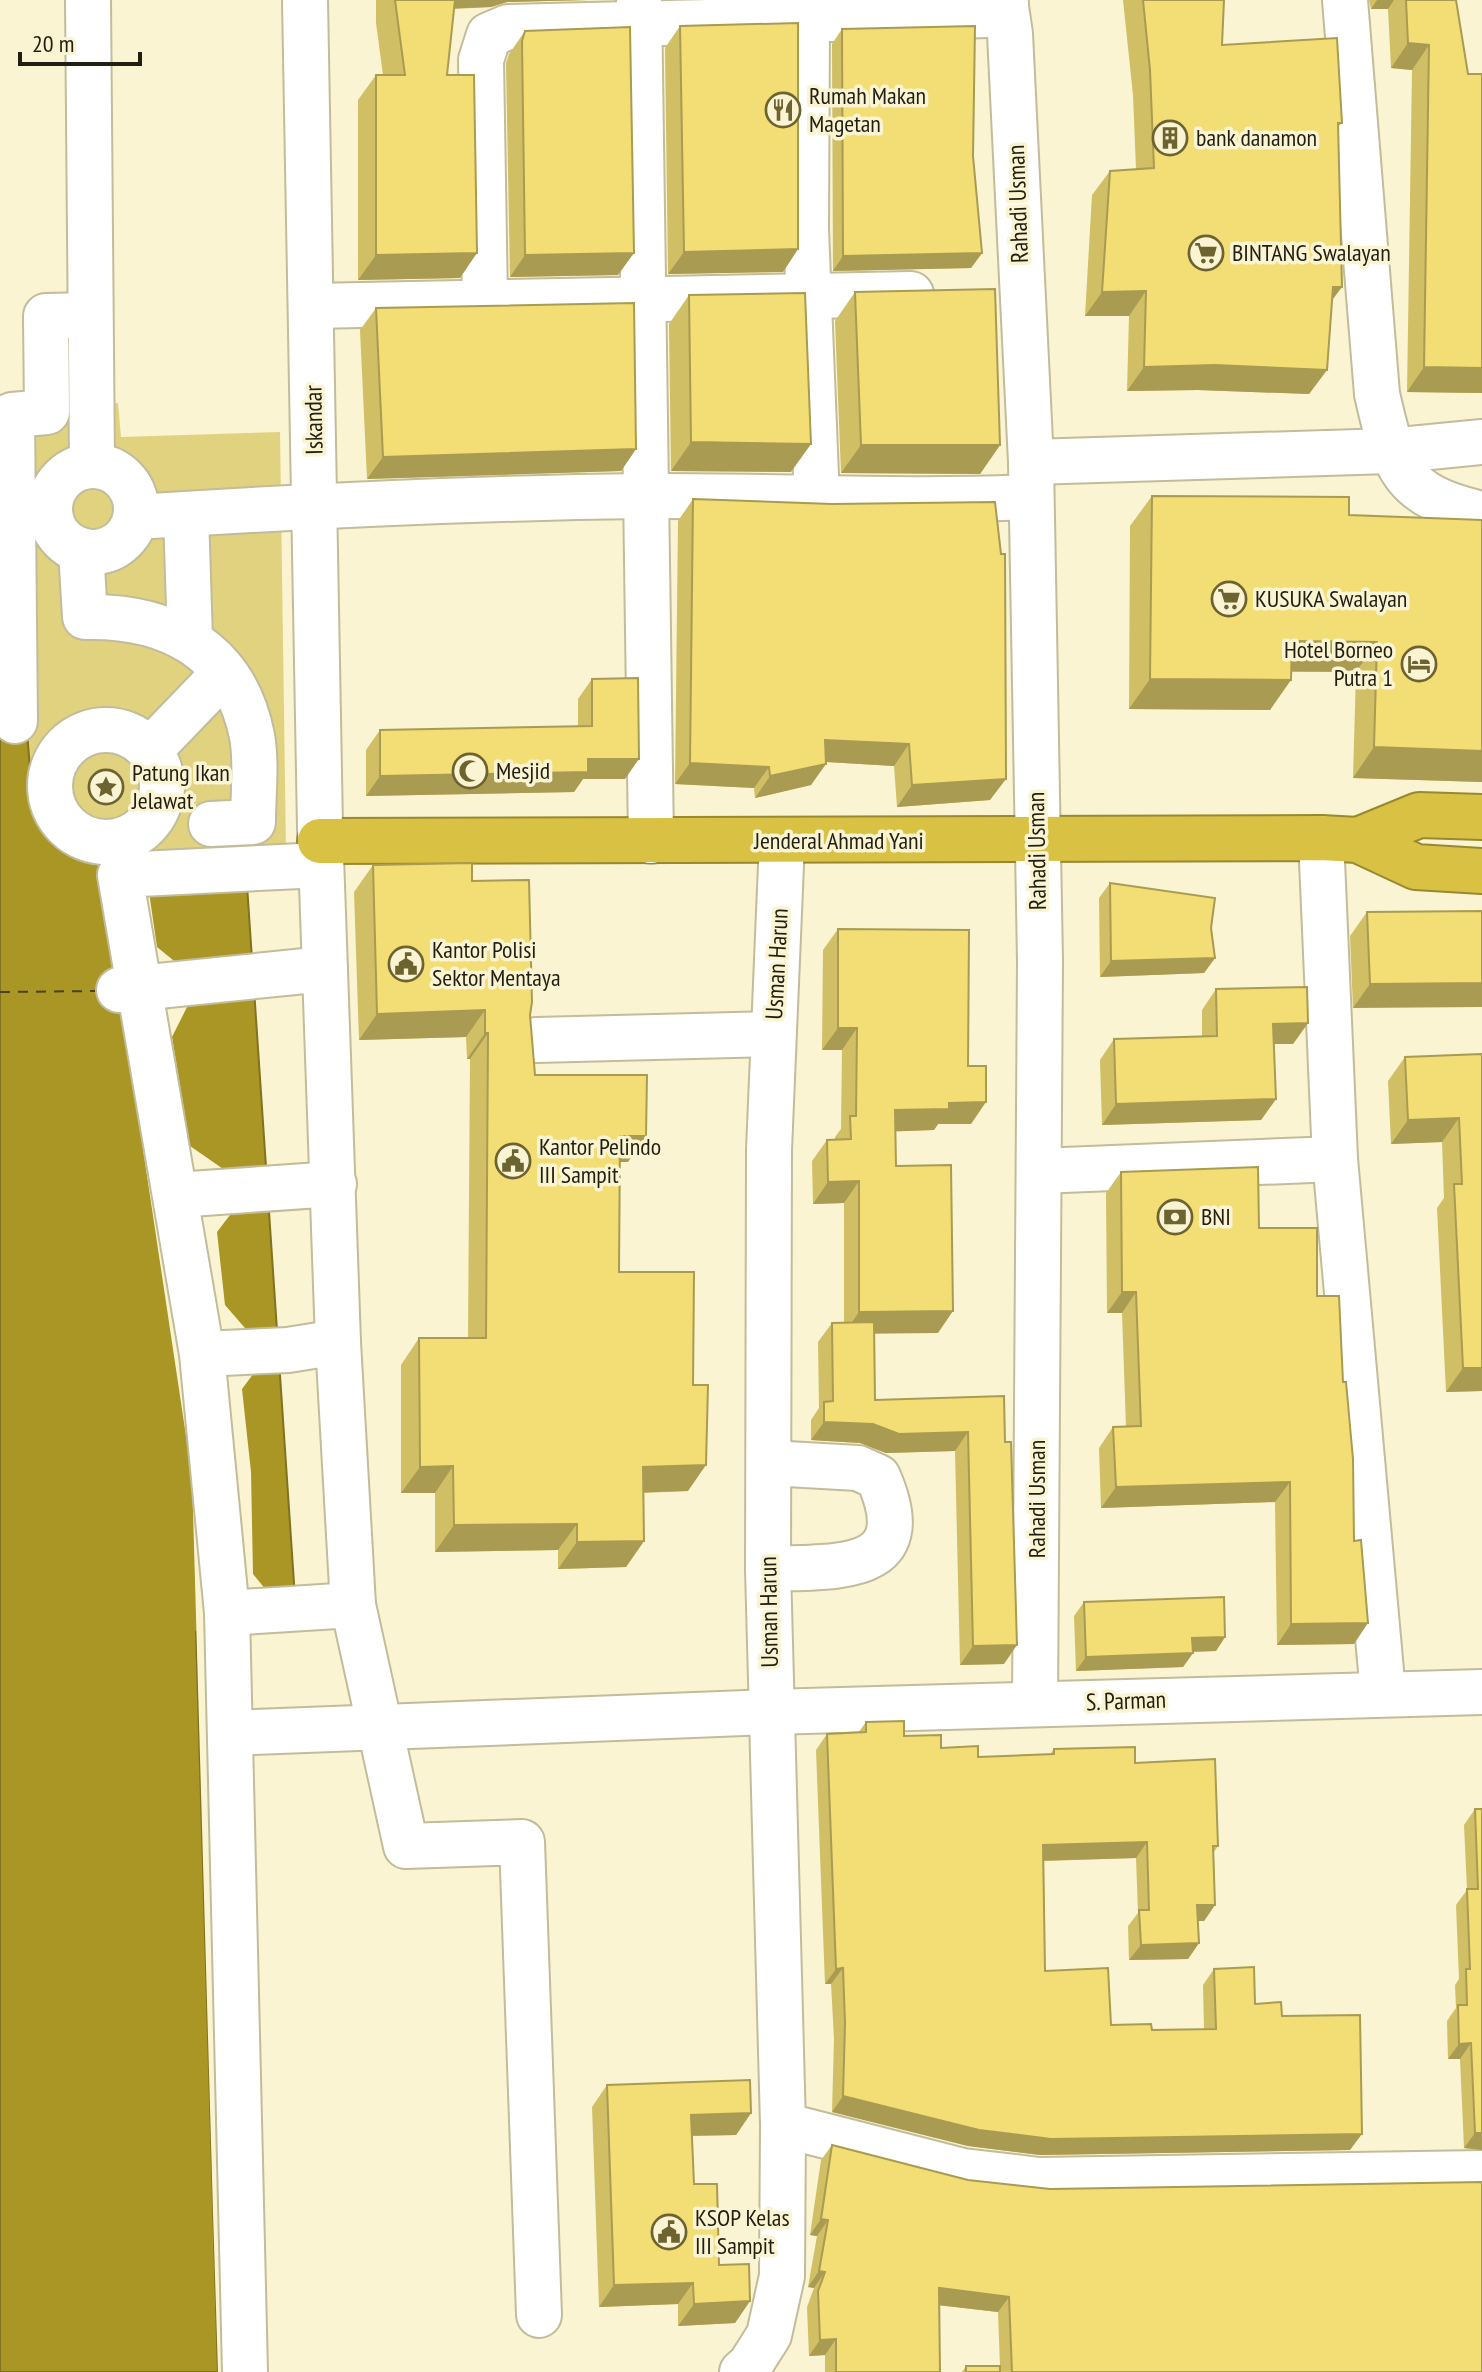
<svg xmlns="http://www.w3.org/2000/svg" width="1482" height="2372" font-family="'PT Sans Narrow',sans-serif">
  <rect width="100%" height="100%" fill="#faf4d2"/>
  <path fill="#e1d280" d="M118,403L121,437L280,432L286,852L101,859C66,854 45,838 33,805L0,407Z"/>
  <path fill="#aa9625" stroke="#81721f" stroke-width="2" d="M0,403L33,805L46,832L70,851L101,859L134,856L247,885L295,1598L196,1632L218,2372H0Z"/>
  <path fill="#faf4d2" d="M144,858L157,947L184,969L188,1005L172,1037L190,1146L229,1173L233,1211L217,1232L225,1305L251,1335L257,1369L242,1389L251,1472L253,1574L276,1602L200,1635L222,2372H218L213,2212L192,1476L100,862Z"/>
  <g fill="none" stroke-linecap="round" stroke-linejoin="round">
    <path stroke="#4b4317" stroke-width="2" stroke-dasharray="10 8" stroke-linecap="butt" d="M0,992L99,991"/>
    <g stroke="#c2bc9b" stroke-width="48">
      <g id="minor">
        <path d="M88,0L92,465"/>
        <path d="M305,0L320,828L338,1342L353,1605L406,1846L522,1842L539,2315"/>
        <path d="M639,0L651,841"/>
        <path d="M1005,0L1010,34L1031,462L1040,961L1035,1704"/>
        <path d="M1345,0L1377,394C1394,469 1402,496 1482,514"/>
        <path d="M807,19L806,229L817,501"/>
        <path d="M485,302L481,60L489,35L508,27L989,15L1006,4"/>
        <path d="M312,306L911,294"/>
        <path d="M1031,462L1390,451L1482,442"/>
        <circle cx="93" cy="509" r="43"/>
        <path d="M186,514L190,640"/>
        <path d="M136,517C305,506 475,498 644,496C773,495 902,503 1031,497"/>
        <path d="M81,550L85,617C167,615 235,649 252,736C257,763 253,795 253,822L211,824"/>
        <path d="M15,721L12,415L47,412L46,316L89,315"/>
        <circle cx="106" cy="786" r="56"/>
        <path d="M150,750L224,673"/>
        <path d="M1321,838L1335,1159L1383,1693"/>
        <path d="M119,990L325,969"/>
        <path d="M536,1040L773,1034"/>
        <path d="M1039,1171L1335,1159"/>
        <path d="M176,1195L334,1184"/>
        <path d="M202,1354L288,1350L338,1342"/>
        <path d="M768,1569C834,1566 922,1576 878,1477L858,1468L769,1463"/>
        <path d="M227,1613L353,1605"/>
        <path d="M230,1733L771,1712L1482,1692"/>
        <path d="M783,2125L963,2171L1039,2180L1482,2173"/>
        <path d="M245,2372L227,1613L202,1354L120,875L321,865"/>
        <path d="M742,2372L750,2365L769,2335L782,2276L783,2125L768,1569L769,1150L782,841"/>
      </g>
    </g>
    <g stroke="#988832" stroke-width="48">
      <g id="highway">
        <path d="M1358,840L1419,815L1482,817"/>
        <path d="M320,841L1321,838L1358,840L1416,867L1482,871"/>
      </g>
    </g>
    <use href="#minor" stroke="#fff" stroke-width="44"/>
    <use href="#highway" stroke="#d8c143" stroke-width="44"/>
  </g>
  <g fill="#d0bf65">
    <path d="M376,0H588L507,2L491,7L454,9L447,75L460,278L358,280V100L376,75H383L376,23Z"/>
    <path d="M1123,0H1224L1222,45L1342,123L1338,127L1332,300L1327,370L1309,394L1198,390L1127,391L1129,316H1085L1092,195L1110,171L1136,169L1133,95Z"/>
    <path d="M1369,0H1456L1468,74H1482V393L1407,392L1412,70L1391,68L1388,9H1371Z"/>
    <path d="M680,26L798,249L783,272L668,274L665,48Z"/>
    <path d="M842,29L982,253L971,268L833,271L832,44Z"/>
    <path d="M525,31L618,275L510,277L506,63L509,54Z"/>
    <path d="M855,292L1000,445L980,474L841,473L835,321Z"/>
    <path d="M689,295L791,472L671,471L669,324Z"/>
    <path d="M376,308L636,449L621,471L367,479L360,330Z"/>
    <path d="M1152,496L1349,515L1482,520V782L1353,778L1356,672H1292L1270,710L1129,709L1130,526Z"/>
    <path d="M693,499L990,800L897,807L894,766L826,762L811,785L755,798L754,788L675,784L678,521Z"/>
    <path d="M592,679L625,779H583L574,792L366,796V750L380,730L578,727V699Z"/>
    <path d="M373,865L472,881L530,1015L535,1075L628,1162H620L619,1272L688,1491L643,1493L644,1541L626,1567L558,1569V1550L435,1552V1493H401V1365L419,1338H468L470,1059H467L466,1037L359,1040L354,892Z"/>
    <path d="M1110,883L1211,928L1215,958L1204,973L1100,977L1099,898Z"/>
    <path d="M1482,911L1353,1008L1350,936L1367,912Z"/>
    <path d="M838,929L968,1066L971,1124H938L934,1130L896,1131V1166L938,1333H874L875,1400L1004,1396V1664L960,1665L955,1451L886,1453L860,1443L811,1440V1420L819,1408L818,1342L832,1323H844V1203L813,1204L812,1161L827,1140H835V1137L841,1129L842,1050H822L823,950Z"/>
    <path d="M1216,989L1308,1023L1293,1044H1274L1276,1099L1261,1120L1102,1125L1100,1060L1114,1039L1202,1036V1010Z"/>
    <path d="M1482,1054V1391L1446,1392L1437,1208L1444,1198L1442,1142L1391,1144L1388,1081L1405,1057Z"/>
    <path d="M1121,1172L1259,1228L1317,1296L1354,1644L1277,1645L1275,1502L1101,1508L1099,1448L1113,1427H1126L1122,1313H1107L1106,1193Z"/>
    <path d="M1084,1602L1225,1637L1216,1651L1193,1652V1653L1183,1667L1076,1671L1074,1616Z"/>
    <path d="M866,1722L941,1748L978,1757L1050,1754L1054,1749L1135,1763L1218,1846L1214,1852L1215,1905L1204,1921H1198L1199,1943L1188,1959L1129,1960L1128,1926L1138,1913L1136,1858L1044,1861L1045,1971L1111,2025L1152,2030L1204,2029L1203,1985L1214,1969L1255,2004L1282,2016L1350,2150L1040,2155L968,2146L832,2112L834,2039L831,1984H825L816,1750L827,1734L858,1733Z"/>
    <path d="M1475,1809H1482V2150L1464,2148L1460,2059H1448L1447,2021L1456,2008L1455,1985L1459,1979L1456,1905L1467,1890L1464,1825Z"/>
    <path d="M607,2085L751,2113L736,2135L692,2136L694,2184L719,2265L750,2301L735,2323L678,2326V2304L599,2307L592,2107Z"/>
    <path d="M832,2145L1482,2372H962L966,2366H1000L998,2312L939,2305L940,2372H825V2355L809,2356L807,2307L814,2288L808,2287L817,2236L810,2235L821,2160Z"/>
  </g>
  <g fill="#a99b52">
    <path d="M446,0H588L507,2L491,7L439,9Z"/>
    <path d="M1377,0H1394L1388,9H1371Z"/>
    <path d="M1408,43L1429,45L1412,70L1391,68Z"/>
    <path d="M798,249L783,272L668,274L684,252Z"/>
    <path d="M477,253L460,278L358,280L376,255Z"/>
    <path d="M634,253L618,275L510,277L525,255Z"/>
    <path d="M982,253L971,268L833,271L843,256Z"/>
    <path d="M1333,287H1342L1324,311Z"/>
    <path d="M1146,291L1129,316H1085L1102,292Z"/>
    <path d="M1215,365L1327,370L1309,394L1198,390L1127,391L1144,367Z"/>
    <path d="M1424,367L1482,368V393L1407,392Z"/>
    <path d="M691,442L811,444L791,472L671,471Z"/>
    <path d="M861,445H1000L980,474L841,473Z"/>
    <path d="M636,449L621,471L367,479L383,457Z"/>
    <path d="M1292,641L1377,642L1356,672L1271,671Z"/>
    <path d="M1150,679L1291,680L1270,710L1129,709Z"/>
    <path d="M825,740L909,744L894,766L810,761Z"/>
    <path d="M1374,747L1482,751V782L1353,778Z"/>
    <path d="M588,759H639L625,779H583L574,792L366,796L380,776Z"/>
    <path d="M690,763L769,767L754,788L675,784Z"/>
    <path d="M826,764L811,785L755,798L770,776Z"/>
    <path d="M1006,779L990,800L897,807L912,785Z"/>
    <path d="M1215,958L1204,973L1100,977L1111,961Z"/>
    <path d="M1482,983V1007L1353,1008L1370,984Z"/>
    <path d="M485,1010L466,1037L359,1040L377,1014Z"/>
    <path d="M1308,1023L1293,1044H1259L1273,1024Z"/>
    <path d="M838,1028H857L842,1050H822Z"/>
    <path d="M485,1033H488L470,1059H467Z"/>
    <path d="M1276,1099L1261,1120L1102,1125L1116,1104Z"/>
    <path d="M986,1102L971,1124H938L934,1130L880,1132L895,1110L949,1103Z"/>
    <path d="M1459,1118L1442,1142L1391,1144L1408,1120Z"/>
    <path d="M620,1136H646L628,1162H602Z"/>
    <path d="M859,1181L844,1203L813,1204L828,1182Z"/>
    <path d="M1122,1292H1136L1122,1313H1107Z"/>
    <path d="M953,1311L938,1333L844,1334L859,1312Z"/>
    <path d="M1463,1368H1482V1391L1446,1392Z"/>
    <path d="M824,1422L873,1424L968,1432L955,1451L886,1453L860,1443L811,1440Z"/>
    <path d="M706,1465L688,1491L625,1493L643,1467Z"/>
    <path d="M453,1466L435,1493H401L420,1467Z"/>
    <path d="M1290,1482L1275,1502L1101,1508L1116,1487Z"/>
    <path d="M577,1524L558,1550L435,1552L454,1525Z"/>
    <path d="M644,1541L626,1567L558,1569L577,1542Z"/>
    <path d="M1368,1623L1354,1644L1277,1645L1291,1624Z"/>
    <path d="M1225,1637L1216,1651L1182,1652L1192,1638Z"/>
    <path d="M1017,1645L1004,1664L960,1665L973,1646Z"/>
    <path d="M1193,1653L1183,1667L1076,1671L1086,1657Z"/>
    <path d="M1147,1842L1136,1858L1032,1861L1043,1845Z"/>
    <path d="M1197,1905H1215L1204,1921H1186Z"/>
    <path d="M1199,1943L1188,1959L1129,1960L1141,1945Z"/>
    <path d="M843,1968L831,1984H825L836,1969Z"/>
    <path d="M1471,2043L1460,2059H1448L1459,2044Z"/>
    <path d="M843,2096L1362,2134L1350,2150L1040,2155L968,2146L832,2112Z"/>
    <path d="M751,2113L736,2135L676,2136L691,2115Z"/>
    <path d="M1475,2133H1482V2150L1464,2148Z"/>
    <path d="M821,2219L828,2220L817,2236L810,2235Z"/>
    <path d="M819,2271L825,2272L814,2288L808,2287Z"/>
    <path d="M693,2283L678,2304L599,2307L614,2285Z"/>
    <path d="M939,2288L1009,2297L998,2312L928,2304Z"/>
    <path d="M750,2301L735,2323L678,2326L694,2304Z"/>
    <path d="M836,2339L825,2355L809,2356L820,2340Z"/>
  </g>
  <g fill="#f2de75" stroke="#a99b52" stroke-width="2">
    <path d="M395,0H455L447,75H474L477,253L376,255V75H405Z"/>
    <path d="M1143,0H1224L1222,45L1337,38L1342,123H1338L1342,287H1333L1327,370L1215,365L1144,367L1146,291L1102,292L1110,171L1154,168L1150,70Z"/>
    <path d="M1406,0H1456L1468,74H1482V368L1424,367L1429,45L1408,43Z"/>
    <path d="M798,23V249L684,252L680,26Z"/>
    <path d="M975,26L973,156L982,253L843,256L842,29Z"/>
    <path d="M630,27L634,253L525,255L522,41L525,31Z"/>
    <path d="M995,289L1000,445H861L855,292Z"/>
    <path d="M805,293L811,444L691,442L689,295Z"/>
    <path d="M634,303L636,449L383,457L376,308Z"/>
    <path d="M1152,496L1349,497V515L1482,520V751L1374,747L1377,642L1292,641L1291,680L1150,679Z"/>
    <path d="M693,499L832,504L995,502L1001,554H1005L1006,779L912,785L909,744L825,740L826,764L770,776L769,767L690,763Z"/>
    <path d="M638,678L639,759H588V772L380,776V730L592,726V679Z"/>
    <path d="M472,863V881L529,880L532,1002L530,1015L535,1075H647L646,1136H620L619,1272H694L693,1385H708L706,1465L643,1467L644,1541L577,1542V1524L454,1525L453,1466L420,1467L419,1338H486L488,1033H485V1010L377,1014L373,865Z"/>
    <path d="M1110,883L1215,898L1211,928L1215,958L1111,961Z"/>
    <path d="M1482,911V983L1370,984L1367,912Z"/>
    <path d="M838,929L969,930L968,1066H986V1102L949,1103V1109L895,1110L896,1166L951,1165L953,1311L859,1312V1181L828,1182L827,1140L851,1139L850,1116H856L857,1028H838Z"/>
    <path d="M1307,987L1308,1023L1273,1024L1276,1099L1116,1104L1114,1039L1217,1036L1216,989Z"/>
    <path d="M1482,1054V1368H1463L1454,1184H1462L1459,1118L1408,1120L1405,1057Z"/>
    <path d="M1258,1167L1259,1228H1317V1296H1339L1343,1382H1346L1353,1459L1354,1541L1361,1540L1368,1623L1291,1624L1290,1482L1116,1487L1113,1427L1141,1426L1136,1292H1122L1121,1172Z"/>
    <path d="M874,1322L875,1400L1004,1396L1005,1442H1011L1017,1645L973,1646L968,1432L899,1434L873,1424L824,1422V1402L833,1401L832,1323Z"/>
    <path d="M1224,1597L1225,1637L1192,1638L1193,1653L1086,1657L1084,1602Z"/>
    <path d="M904,1721V1736L941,1735V1748L978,1746V1757L1054,1754V1749L1135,1747V1763L1215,1759L1218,1846H1213L1215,1905H1197L1199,1943L1141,1945L1139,1910H1149L1147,1842L1043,1845L1045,1971L1108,1968L1111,2025L1151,2024L1152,2030L1216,2029L1214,1969L1254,1967L1255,2004L1281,2002L1282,2016L1360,2015L1362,2134L1051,2139L979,2130L843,2096L845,2023L843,1968L836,1969L827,1734L866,1732V1722Z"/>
    <path d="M1475,1809H1482V2133H1475L1471,2043L1459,2044L1458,2005H1467L1466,1969H1470L1467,1889H1478Z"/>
    <path d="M750,2080L751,2113L691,2115L694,2184H717L719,2265L749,2264L750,2301L694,2304L693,2283L614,2285L607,2085Z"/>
    <path d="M832,2145L968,2180L1050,2189L1482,2182V2372H1012L1009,2297L939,2288L940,2372H836V2339L820,2340L818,2291L825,2272L819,2271L828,2220L821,2219Z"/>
    <rect x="966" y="2366" width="34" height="6"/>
  </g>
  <defs>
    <g id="restaurant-ring" transform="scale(1.8)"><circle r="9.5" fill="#faf4d2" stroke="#6d6330" stroke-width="1.5"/><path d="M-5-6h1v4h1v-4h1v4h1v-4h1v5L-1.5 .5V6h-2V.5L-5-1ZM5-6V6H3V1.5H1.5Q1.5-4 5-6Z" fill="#6d6330"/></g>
    <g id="building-ring" transform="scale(1.8)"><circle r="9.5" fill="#faf4d2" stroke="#6d6330" stroke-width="1.5"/><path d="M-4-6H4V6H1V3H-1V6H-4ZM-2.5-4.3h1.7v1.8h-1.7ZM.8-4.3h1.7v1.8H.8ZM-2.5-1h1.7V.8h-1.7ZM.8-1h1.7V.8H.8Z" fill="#6d6330"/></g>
    <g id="supermarket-ring" transform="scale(1.8)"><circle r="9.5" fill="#faf4d2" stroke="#6d6330" stroke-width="1.5"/><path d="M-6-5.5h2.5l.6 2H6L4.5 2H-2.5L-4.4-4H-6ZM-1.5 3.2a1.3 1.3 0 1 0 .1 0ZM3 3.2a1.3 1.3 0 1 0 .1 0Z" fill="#6d6330"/></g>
    <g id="hotel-ring" transform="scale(1.8)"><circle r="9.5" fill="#faf4d2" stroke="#6d6330" stroke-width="1.5"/><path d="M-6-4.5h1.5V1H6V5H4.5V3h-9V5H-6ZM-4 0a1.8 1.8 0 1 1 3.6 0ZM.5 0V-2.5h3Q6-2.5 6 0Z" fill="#6d6330"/></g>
    <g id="mosque-ring" transform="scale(1.8)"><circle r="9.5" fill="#faf4d2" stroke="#6d6330" stroke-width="1.5"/><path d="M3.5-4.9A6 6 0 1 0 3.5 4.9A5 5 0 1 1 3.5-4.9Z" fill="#6d6330"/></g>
    <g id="sight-ring" transform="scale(1.8)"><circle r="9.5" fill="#faf4d2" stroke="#6d6330" stroke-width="1.5"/><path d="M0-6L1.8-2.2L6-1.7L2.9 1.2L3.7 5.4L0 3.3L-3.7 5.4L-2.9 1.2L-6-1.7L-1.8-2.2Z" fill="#6d6330"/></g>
    <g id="civic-ring" transform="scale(1.8)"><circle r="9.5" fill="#faf4d2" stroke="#6d6330" stroke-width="1.5"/><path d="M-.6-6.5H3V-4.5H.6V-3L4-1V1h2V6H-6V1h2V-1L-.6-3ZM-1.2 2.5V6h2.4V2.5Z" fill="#6d6330"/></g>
    <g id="bank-ring" transform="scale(1.8)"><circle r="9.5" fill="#faf4d2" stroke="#6d6330" stroke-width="1.5"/><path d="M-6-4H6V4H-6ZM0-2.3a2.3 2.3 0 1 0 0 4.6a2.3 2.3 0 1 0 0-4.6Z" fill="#6d6330"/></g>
  </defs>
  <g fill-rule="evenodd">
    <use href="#restaurant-ring" x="783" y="110"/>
    <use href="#building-ring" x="1170" y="138"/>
    <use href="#supermarket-ring" x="1206" y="253"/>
    <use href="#supermarket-ring" x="1229" y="599"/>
    <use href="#hotel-ring" x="1419" y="664"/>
    <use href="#mosque-ring" x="470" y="771"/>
    <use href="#sight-ring" x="106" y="787"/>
    <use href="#civic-ring" x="406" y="964"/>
    <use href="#civic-ring" x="513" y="1161"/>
    <use href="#bank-ring" x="1175" y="1217"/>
    <use href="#civic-ring" x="669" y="2232"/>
  </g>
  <g text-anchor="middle" stroke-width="7" stroke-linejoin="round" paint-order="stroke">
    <g font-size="24" fill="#211f12" stroke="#faf4d2" text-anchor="start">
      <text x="809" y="104">Rumah Makan<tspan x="809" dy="28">Magetan</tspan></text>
      <text x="1196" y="146">bank danamon</text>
      <text x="1232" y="261">BINTANG Swalayan</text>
      <text x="1255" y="607">KUSUKA Swalayan</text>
      <text x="1393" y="658" text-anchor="end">Hotel Borneo<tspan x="1393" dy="28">Putra 1</tspan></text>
      <text x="496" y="779">Mesjid</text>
      <text x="132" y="781">Patung Ikan<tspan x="132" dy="28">Jelawat</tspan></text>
      <text x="432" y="958">Kantor Polisi<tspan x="432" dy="28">Sektor Mentaya</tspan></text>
      <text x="539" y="1155">Kantor Pelindo<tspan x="539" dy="28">III Sampit</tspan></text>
      <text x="1201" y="1225">BNI</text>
      <text x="695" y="2226">KSOP Kelas<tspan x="695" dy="28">III Sampit</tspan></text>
    </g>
    <g font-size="24" fill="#211f12" stroke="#faf4d2">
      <text transform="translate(1018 204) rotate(-92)" y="8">Rahadi Usman</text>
      <text transform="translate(314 420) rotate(-91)" y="8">Iskandar</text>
      <text x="839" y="849">Jenderal Ahmad Yani</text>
      <text transform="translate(1037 851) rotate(-91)" y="8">Rahadi Usman</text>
      <text transform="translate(777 964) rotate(-87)" y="8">Usman Harun</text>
      <text transform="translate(1037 1499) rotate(-90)" y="8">Rahadi Usman</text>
      <text transform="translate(769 1612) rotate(-91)" y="8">Usman Harun</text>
      <text transform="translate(1126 1701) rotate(-2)" y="8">S. Parman</text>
    </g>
  </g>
  <path d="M20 52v12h120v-12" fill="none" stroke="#211f12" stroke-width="4"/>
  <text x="32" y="52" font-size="24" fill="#211f12" stroke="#faf4d2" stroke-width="6" paint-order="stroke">20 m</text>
</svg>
